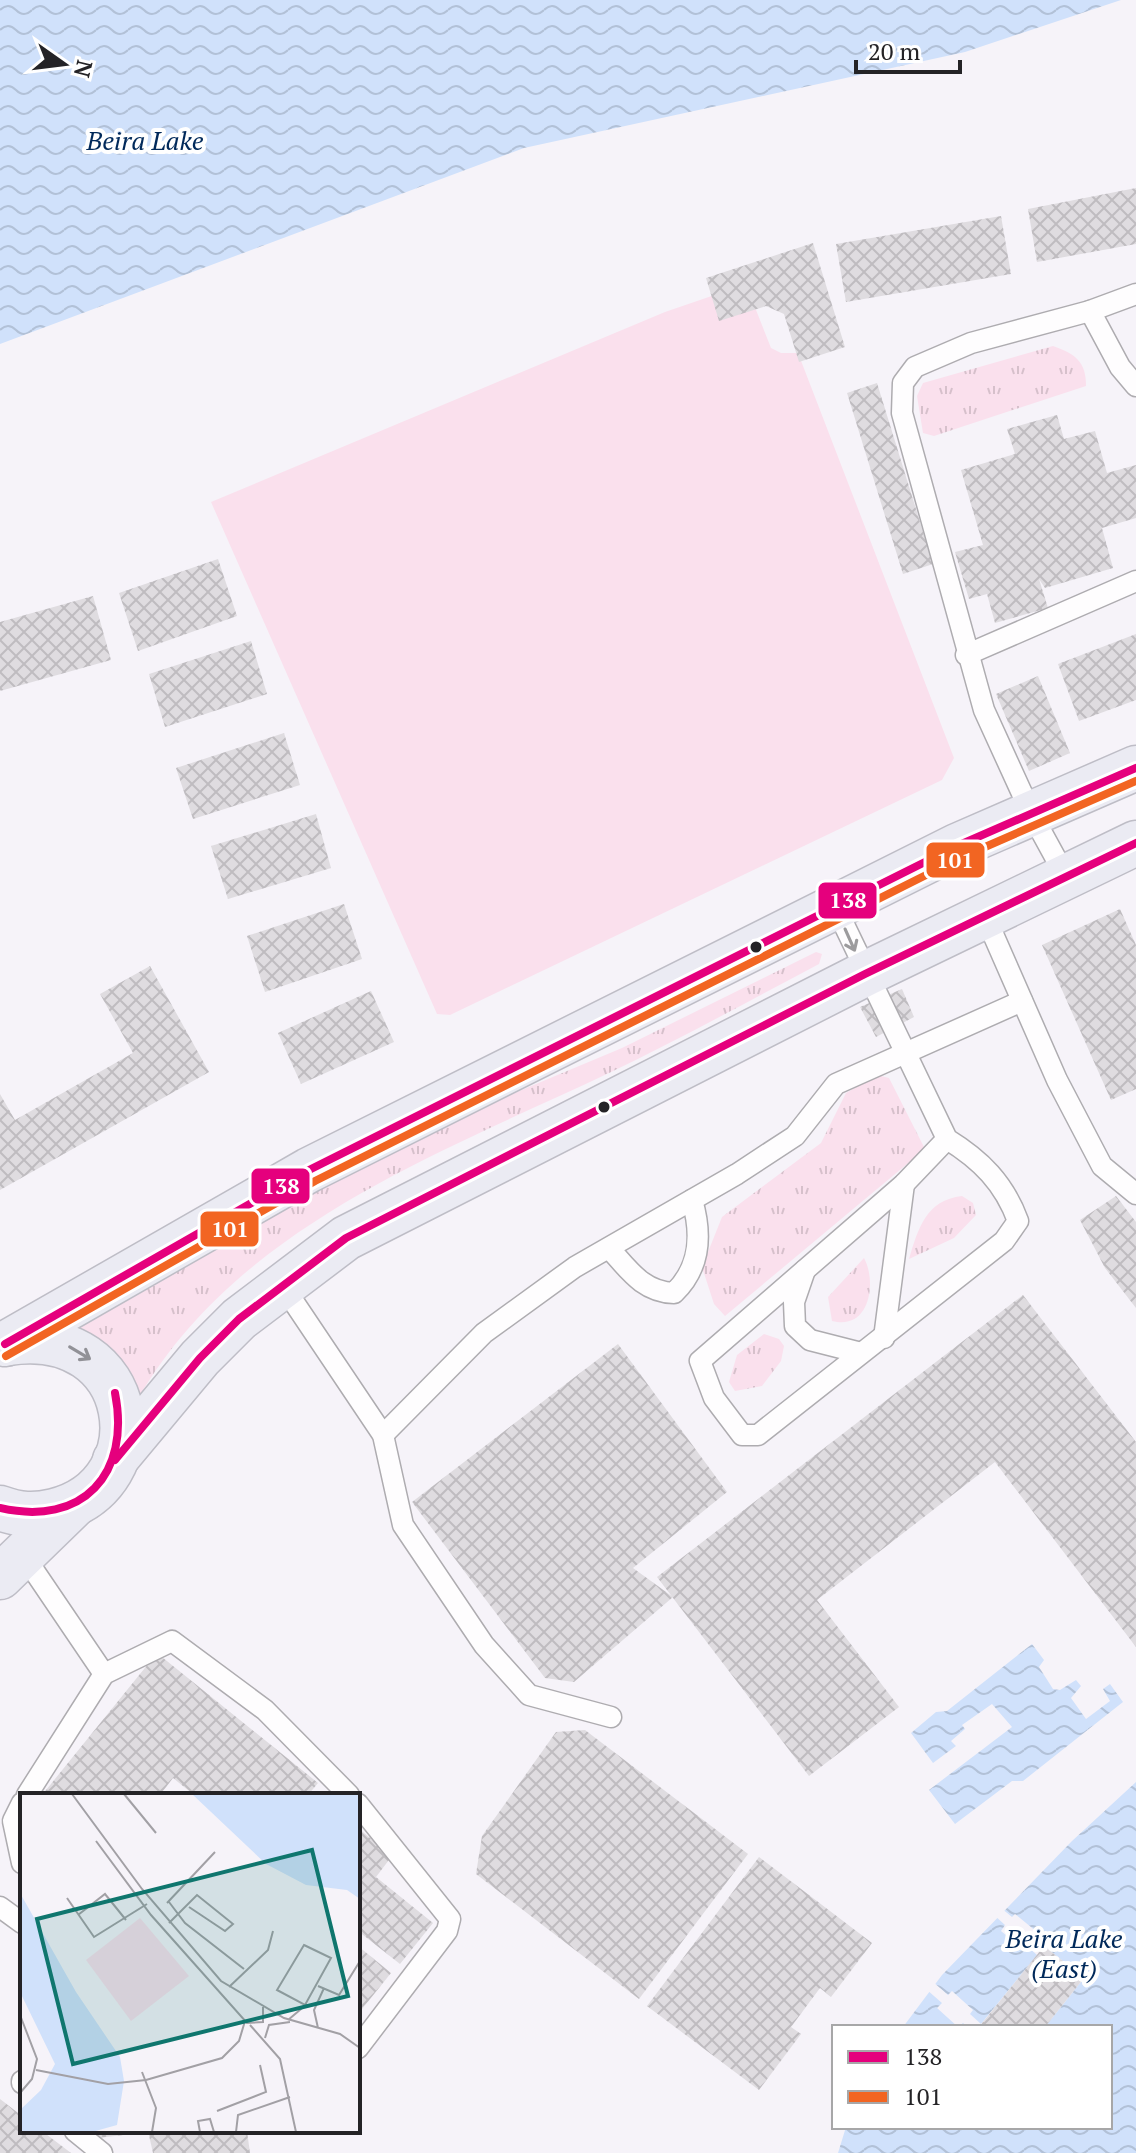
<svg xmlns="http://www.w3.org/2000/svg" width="1136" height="2153" font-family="'PT Serif',serif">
  <defs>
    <pattern id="grass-tufts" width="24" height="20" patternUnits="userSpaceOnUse" patternTransform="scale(2)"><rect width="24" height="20" fill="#fae0ed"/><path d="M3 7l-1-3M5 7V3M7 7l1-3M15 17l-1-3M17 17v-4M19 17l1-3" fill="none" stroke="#d6c0cb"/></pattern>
    <pattern id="water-waves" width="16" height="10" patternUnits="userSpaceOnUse" patternTransform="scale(2)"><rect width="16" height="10" fill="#d0e1fb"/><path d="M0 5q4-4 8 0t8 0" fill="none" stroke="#b2c1d7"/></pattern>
    <pattern id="building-cross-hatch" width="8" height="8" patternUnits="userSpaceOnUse" patternTransform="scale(2)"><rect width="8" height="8" fill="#dfdce0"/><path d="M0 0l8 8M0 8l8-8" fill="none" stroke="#bfbcc0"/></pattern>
  </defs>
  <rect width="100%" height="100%" fill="#f6f3f9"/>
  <g fill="url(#grass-tufts)">
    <path d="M1053,346C1075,354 1086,361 1086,386L934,436L923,433L917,396L923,383Z"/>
    <path d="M816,952L822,954L819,964C749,1001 680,1039 609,1073C438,1154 239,1226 139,1397C123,1359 106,1342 68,1324L301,1198L498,1100L622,1048Z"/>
    <path d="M877,1075L889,1078L925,1149L725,1316L714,1304L702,1267L722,1217L821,1143L846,1093Z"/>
    <path d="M962,1196L973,1203L976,1215L954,1238L909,1259C918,1229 926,1200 962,1196Z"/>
    <path d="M864,1258C877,1282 870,1331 832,1321L828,1297Z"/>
    <path d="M764,1334L779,1339L784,1346L781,1361L762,1386L735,1391L729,1382L737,1355Z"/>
  </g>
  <path fill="#fae0ed" d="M747,287L771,348L781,353H798L954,758L942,780L450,1015L437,1014L211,502L665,312L735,288Z"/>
  <g fill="url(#water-waves)">
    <path d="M0,0H1121L965,52L524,148L0,344Z"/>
    <path d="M1032,1644L1044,1660L1039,1667L1053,1689L1060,1690L1076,1680L1081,1686L1071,1698L1086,1719L1110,1701L1103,1689L1110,1684L1123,1702L1023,1781H1012L955,1824L929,1790L1012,1727L992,1704L962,1725L965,1729L951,1741L956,1746L933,1763L911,1733L936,1712L947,1711Z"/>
    <path d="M1136,1782V2153H838L846,2127H1110V2027H903L942,1975L1072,1841Z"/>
  </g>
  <path fill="#f6f3f9" d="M1001,1908L1012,1917L1015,1914L1037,1932L1033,1937L1084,1978L1045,2027H968L963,2023L958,2027L937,2008L942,2003L926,1989L932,1981L948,1995L952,1991L973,2010L970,2014L981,2024L1037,1955L1026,1945L1022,1949L1001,1931L1005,1925L994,1915Z"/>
  <g fill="url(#building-cross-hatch)">
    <path d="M1136,188V244L1037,262L1028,209Z"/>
    <path d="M1001,216L1011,274L846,302L836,244Z"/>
    <path d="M813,243L845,347L799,362L784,314L766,306L719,321L706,278Z"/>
    <path d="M877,383L933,564L903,574L847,393Z"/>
    <path d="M1057,415L1064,439L1095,431L1107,473L1136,465V518L1102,528L1113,568L1045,588L1039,579L1048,608L995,623L987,594L969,599L955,552L983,545L961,470L1015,454L1007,429Z"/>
    <path d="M218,559L237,616L138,651L119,593Z"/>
    <path d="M93,596L111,660L0,691V622Z"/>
    <path d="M1136,634V700L1079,721L1058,664Z"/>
    <path d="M251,641L267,694L165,727L149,674Z"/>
    <path d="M1038,676L1070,753L1029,771L996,694Z"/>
    <path d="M284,733L300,785L193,819L176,768Z"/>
    <path d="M316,814L331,868L228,899L211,846Z"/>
    <path d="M344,904L362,959L265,992L247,936Z"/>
    <path d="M1120,909L1136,945V1089L1111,1100L1042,945Z"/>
    <path d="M150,966L209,1072L0,1190V1094L15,1120L133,1053L100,994Z"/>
    <path d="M902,989L914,1017L876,1037L860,1007Z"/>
    <path d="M371,991L394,1042L301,1084L278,1033Z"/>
    <path d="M1116,1196L1136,1222V1308L1105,1268L1080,1220Z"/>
    <path d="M1023,1295L1136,1442V1647L995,1462L817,1600L899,1707L809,1776L657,1577Z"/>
    <path d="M618,1344L727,1492L633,1568L673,1597L574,1682L545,1678L412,1502Z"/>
    <path d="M157,1653L318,1783L308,1795H194L173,1778L160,1795H42Z"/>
    <path d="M585,1730L748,1854L639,1999L476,1874L482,1836L556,1732Z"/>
    <path d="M358,1828L392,1856L376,1877L433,1923L400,1964L358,1931Z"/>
    <path d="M759,1857L872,1943L831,1997L820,1988L791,2027L801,2034L759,2090L647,2006Z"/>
    <path d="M358,1946L391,1973L358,2014Z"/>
    <path d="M1044,1946L1084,1978L1045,2027H979Z"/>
    <path d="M0,2099L22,2116V2131H42L71,2153H0Z"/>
    <path d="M96,2131H142V2133L97,2138Z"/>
    <path d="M148,2131H247L250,2153H153Z"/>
  </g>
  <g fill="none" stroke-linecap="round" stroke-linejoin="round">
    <g stroke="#aeacb0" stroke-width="23">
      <g id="lane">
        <path d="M1090,311L1120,367L1136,386"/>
        <path d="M966,655L1136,581"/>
        <path d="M1066,877L1031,813L984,710L902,413L903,383L915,367L971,343L1090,311L1136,294"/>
        <path d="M835,906L947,1139C981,1160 1004,1183 1018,1221L1004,1241L758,1435H742L714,1398L700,1361L904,1184L947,1139"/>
        <path d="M985,916L1057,1080L1102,1166L1136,1194"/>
        <path d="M609,1248C629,1270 643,1292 674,1293C701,1267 702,1234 692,1200"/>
        <path d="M805,1270L794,1302L795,1326L810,1340L861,1353"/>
        <path d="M283,1286L383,1435L403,1525L484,1645L529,1695L611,1717"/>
        <path d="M884,1338L904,1184"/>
        <path d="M383,1435L484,1333L575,1267L737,1174L795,1136L836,1084L1022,1001"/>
        <path d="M22,1553L104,1674"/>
        <path d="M27,1795L104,1674L172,1641L265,1710L349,1795"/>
        <path d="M22,1803L13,1821L22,1863"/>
        <path d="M358,1804L450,1919L447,1931L358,2048"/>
        <path d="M0,1907L22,1923"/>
        <path d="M22,2081V2083"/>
        <path d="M75,2131L102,2153"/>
      </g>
    </g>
    <g stroke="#bebdc6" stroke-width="47">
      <g id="highway">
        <path d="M5,1344L309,1170L957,846L1136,768"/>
        <path d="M115,1460L200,1358L239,1319L346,1238L865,974L1136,843"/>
        <path d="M0,1508C19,1515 34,1516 54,1511C161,1485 140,1323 8,1343"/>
        <path d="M0,1577L73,1506"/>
      </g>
    </g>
    <use href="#lane" stroke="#fefdfe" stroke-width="20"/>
    <use href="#highway" stroke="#ebebf3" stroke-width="44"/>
    <g stroke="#fff" stroke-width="14">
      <g id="bus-1">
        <path d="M5,1344L309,1170L957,846L1136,768"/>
        <path d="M115,1460L200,1358L239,1319L346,1238L865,974L1136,843"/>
        <path d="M0,1508C83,1527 131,1474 115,1393"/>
      </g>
    </g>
    <g stroke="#fff" stroke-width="14">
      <path id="bus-2" d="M6,1356L315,1181L962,857L1136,781"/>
    </g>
    <use href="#bus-1" stroke="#e5007d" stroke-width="8"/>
    <use href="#bus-2" stroke="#f26522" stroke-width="8"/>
  </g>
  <defs><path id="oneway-shaft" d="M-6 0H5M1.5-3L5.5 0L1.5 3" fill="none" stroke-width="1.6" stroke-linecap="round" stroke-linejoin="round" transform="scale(2)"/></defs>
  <use stroke="#9c9b9d" href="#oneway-shaft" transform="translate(850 940) rotate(66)"/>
  <use stroke="#919197" href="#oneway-shaft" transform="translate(80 1353) rotate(31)"/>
  <g fill="#242326" stroke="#fff" stroke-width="3">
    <circle cx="756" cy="947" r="7"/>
    <circle cx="604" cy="1107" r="7"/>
  </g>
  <g text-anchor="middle" stroke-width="8" stroke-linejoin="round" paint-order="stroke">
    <g font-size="26" font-style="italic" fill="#01295a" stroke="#fff">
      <text x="145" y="150">Beira Lake</text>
      <text x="1064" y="1948">Beira Lake<tspan x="1064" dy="30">(East)</tspan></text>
    </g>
  </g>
  <g transform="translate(20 1793)">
    <rect width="340" height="340" fill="#f6f3f9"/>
    <path d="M120,125L169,183L111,228L66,167Z" fill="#fae0ed"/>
    <path d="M172,1H340V106L327,97L286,92L246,71ZM0,100L56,199L100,264L104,288L97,332L72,339H0V317L21,297L35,271L0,199Z" fill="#d0e1fb"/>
    <path fill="none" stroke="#a2a0a5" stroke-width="2" d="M52,1L122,96L201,188L264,225L320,241L340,255M104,1L136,40M76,48L131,122L227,230L243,229V214M47,105L74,144L127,111M149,109L165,130L224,176M147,110L195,59M58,122L85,101L106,127M149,130L177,102L213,131L205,138L169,114M284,152L311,165L285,212L257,197ZM298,193L319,202L340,168M209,194L248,157L253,138M0,222L17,266L12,286L0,300M268,227L287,211M230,232L260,266L276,339M298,235L294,217L304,195M245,245L249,232L270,229M16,277L88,291L126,287L202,265L219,248L225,228M122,279L136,315L132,339M197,318L246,299L240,272M180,339L178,328L190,326L194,339M216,339L218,322L270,304"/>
    <path fill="#0f766e" fill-opacity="0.15" stroke="#0f766e" stroke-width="4" d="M292,57L328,203L53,271L17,126Z"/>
    <rect width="340" height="340" fill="none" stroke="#242326" stroke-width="4"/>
  </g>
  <g stroke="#fff" stroke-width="3">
    <rect x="925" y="841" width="61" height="38" rx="8" fill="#f26522"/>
    <rect x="817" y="881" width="61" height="39" rx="8" fill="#e5007d"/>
    <rect x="250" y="1167" width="61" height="38" rx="8" fill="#e5007d"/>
    <rect x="199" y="1210" width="61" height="38" rx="8" fill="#f26522"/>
  </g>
  <g font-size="22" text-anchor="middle" font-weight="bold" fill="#fff">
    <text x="955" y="868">101</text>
    <text x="848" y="908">138</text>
    <text x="281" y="1194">138</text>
    <text x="230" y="1237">101</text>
  </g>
  <rect x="832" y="2025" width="280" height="104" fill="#ffffff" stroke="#a7a7a8" stroke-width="2"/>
  <rect x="848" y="2051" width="40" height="12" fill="#e5007d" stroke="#a7a7a8" stroke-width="2"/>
  <text x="904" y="2065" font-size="24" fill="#242326">138</text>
  <rect x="848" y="2091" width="40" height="12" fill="#f26522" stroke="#a7a7a8" stroke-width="2"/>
  <text x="904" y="2105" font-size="24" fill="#242326">101</text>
  <g transform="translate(64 64) rotate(104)" stroke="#ffffff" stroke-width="6" paint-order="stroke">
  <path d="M0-6L14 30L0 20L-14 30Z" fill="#242326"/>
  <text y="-12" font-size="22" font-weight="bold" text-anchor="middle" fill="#242326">N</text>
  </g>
  <path d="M856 60v12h104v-12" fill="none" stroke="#242326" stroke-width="4"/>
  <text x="868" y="60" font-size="24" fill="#242326" stroke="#ffffff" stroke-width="6" paint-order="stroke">20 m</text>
</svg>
